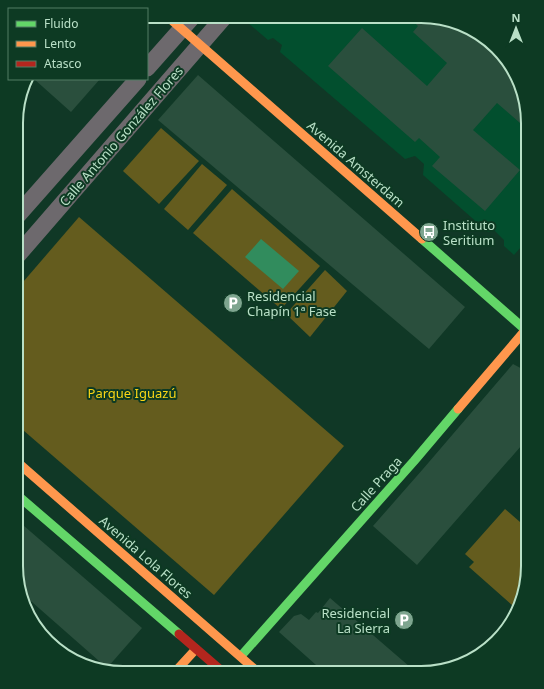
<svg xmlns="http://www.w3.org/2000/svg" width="544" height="689" font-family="'Noto Sans',sans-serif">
  <rect width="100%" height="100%" fill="#103826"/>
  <path fill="#024f2e" d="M254,16L436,17L481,34L514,70L528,122V239L514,255L504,246V240L495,231L488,232L423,175L424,164L415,156L405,159L280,52L282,45L273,38L268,40L248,23Z"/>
  <g fill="#645c1e">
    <path d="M161,128L199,161L159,204L123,171Z"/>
    <path d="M202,164L227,185L188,230L164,209Z"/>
    <path d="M232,189L320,266L281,309L193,233Z"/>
    <path d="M79,217L344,446L214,595L16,424L17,289Z"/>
    <path d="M325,270L347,291L310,337L286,314Z"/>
    <path d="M505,509L528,529C528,555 532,585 513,606L469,567L474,562L465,554Z"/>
  </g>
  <path fill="#318c5d" d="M261,239L299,271L283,289L245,257Z"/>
  <g fill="#2a4f3d">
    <path d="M408,17H436L481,34L514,70L528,122V130L497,103L473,130L520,170L485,211L432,166L440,157L419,138L415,142L328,66L362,28L427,86L447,63L413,32L418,26Z"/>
    <path d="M198,75L465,307L429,349L158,120Z"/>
    <path d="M34,79H100L71,112Z"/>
    <path d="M513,364L528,372V438L417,565L373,526L423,469Z"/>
    <path d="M16,519L142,628L107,668L24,595L16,567Z"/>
    <path d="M330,598L417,673H325L279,632L294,616L301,614L309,620L316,612L318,613Z"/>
  </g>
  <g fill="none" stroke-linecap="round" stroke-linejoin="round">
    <g stroke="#6d696d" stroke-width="17">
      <path d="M147,68L193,16"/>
      <path d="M17,216L138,79"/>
      <path d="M17,256L225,16"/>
    </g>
    <g stroke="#63d668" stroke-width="9">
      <path d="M422,239L528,332"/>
      <path d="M16,494L179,634"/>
      <path d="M241,656L414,461L458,409"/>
    </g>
    <g stroke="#ff974d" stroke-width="9">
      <path d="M167,16L422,239"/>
      <path d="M458,409L528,327"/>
      <path d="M16,461L259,673"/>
      <path d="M174,673L196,649"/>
    </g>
    <path stroke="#b3261e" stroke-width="9" d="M179,634L224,673"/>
  </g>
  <defs>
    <g id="bus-disc" transform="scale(1)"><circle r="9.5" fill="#7ea58f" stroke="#0d3a23"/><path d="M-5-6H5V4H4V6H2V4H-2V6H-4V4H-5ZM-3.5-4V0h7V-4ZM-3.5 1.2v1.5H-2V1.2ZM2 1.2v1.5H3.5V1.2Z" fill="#fff"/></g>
    <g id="parking-disc" transform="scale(1)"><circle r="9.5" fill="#7ea58f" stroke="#0d3a23"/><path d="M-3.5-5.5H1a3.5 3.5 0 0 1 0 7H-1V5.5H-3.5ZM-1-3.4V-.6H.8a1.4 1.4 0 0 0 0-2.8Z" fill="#fff"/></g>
  </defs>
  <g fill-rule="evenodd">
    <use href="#bus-disc" x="429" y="232"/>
    <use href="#parking-disc" x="233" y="303"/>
    <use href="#parking-disc" x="404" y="620"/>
  </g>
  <g text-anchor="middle" stroke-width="4" stroke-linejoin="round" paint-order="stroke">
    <g font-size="13" fill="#b9e0c7" stroke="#0d3a23">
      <text transform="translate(121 136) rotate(-49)" y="5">Calle Antonio González Flores</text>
      <text transform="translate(356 164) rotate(41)" y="5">Avenida Amsterdam</text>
      <text transform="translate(376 484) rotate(-48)" y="5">Calle Praga</text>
      <text transform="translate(146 557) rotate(41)" y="5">Avenida Lola Flores</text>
    </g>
    <g font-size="13" fill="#b9e0c7" stroke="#0d3a23" text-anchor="start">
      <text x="443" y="230">Instituto<tspan x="443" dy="15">Seritium</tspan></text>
      <text x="247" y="301">Residencial<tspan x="247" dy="15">Chapín 1ª Fase</tspan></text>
      <text x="390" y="618" text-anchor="end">Residencial<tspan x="390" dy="15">La Sierra</tspan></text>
    </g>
    <g font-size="13" fill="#f9d616" stroke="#0d3a23">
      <text x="132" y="398">Parque Iguazú</text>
    </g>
  </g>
  <path d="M0 0H544V689H0ZM123 23H421A100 100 0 0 1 521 123V566A100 100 0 0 1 421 666H123A100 100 0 0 1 23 566V123A100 100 0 0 1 123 23Z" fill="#0d3a23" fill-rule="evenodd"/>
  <path fill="none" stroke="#b9e0c7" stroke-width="2" d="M123 23H421A100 100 0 0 1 521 123V566A100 100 0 0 1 421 666H123A100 100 0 0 1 23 566V123A100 100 0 0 1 123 23Z"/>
  <rect x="8" y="8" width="140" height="72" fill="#0d3a23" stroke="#527c65"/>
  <rect x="16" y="21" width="20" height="6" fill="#63d668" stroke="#527c65"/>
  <text x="44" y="28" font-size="12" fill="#b9e0c7">Fluido</text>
  <rect x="16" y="41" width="20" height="6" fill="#ff974d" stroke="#527c65"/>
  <text x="44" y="48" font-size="12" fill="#b9e0c7">Lento</text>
  <rect x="16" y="61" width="20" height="6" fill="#b3261e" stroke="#527c65"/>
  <text x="44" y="68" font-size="12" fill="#b9e0c7">Atasco</text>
  <g transform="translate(516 28)" stroke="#0d3a23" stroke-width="3" paint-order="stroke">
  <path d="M0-3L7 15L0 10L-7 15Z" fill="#b9e0c7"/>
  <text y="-6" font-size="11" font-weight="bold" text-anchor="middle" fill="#b9e0c7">N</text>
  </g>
</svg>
